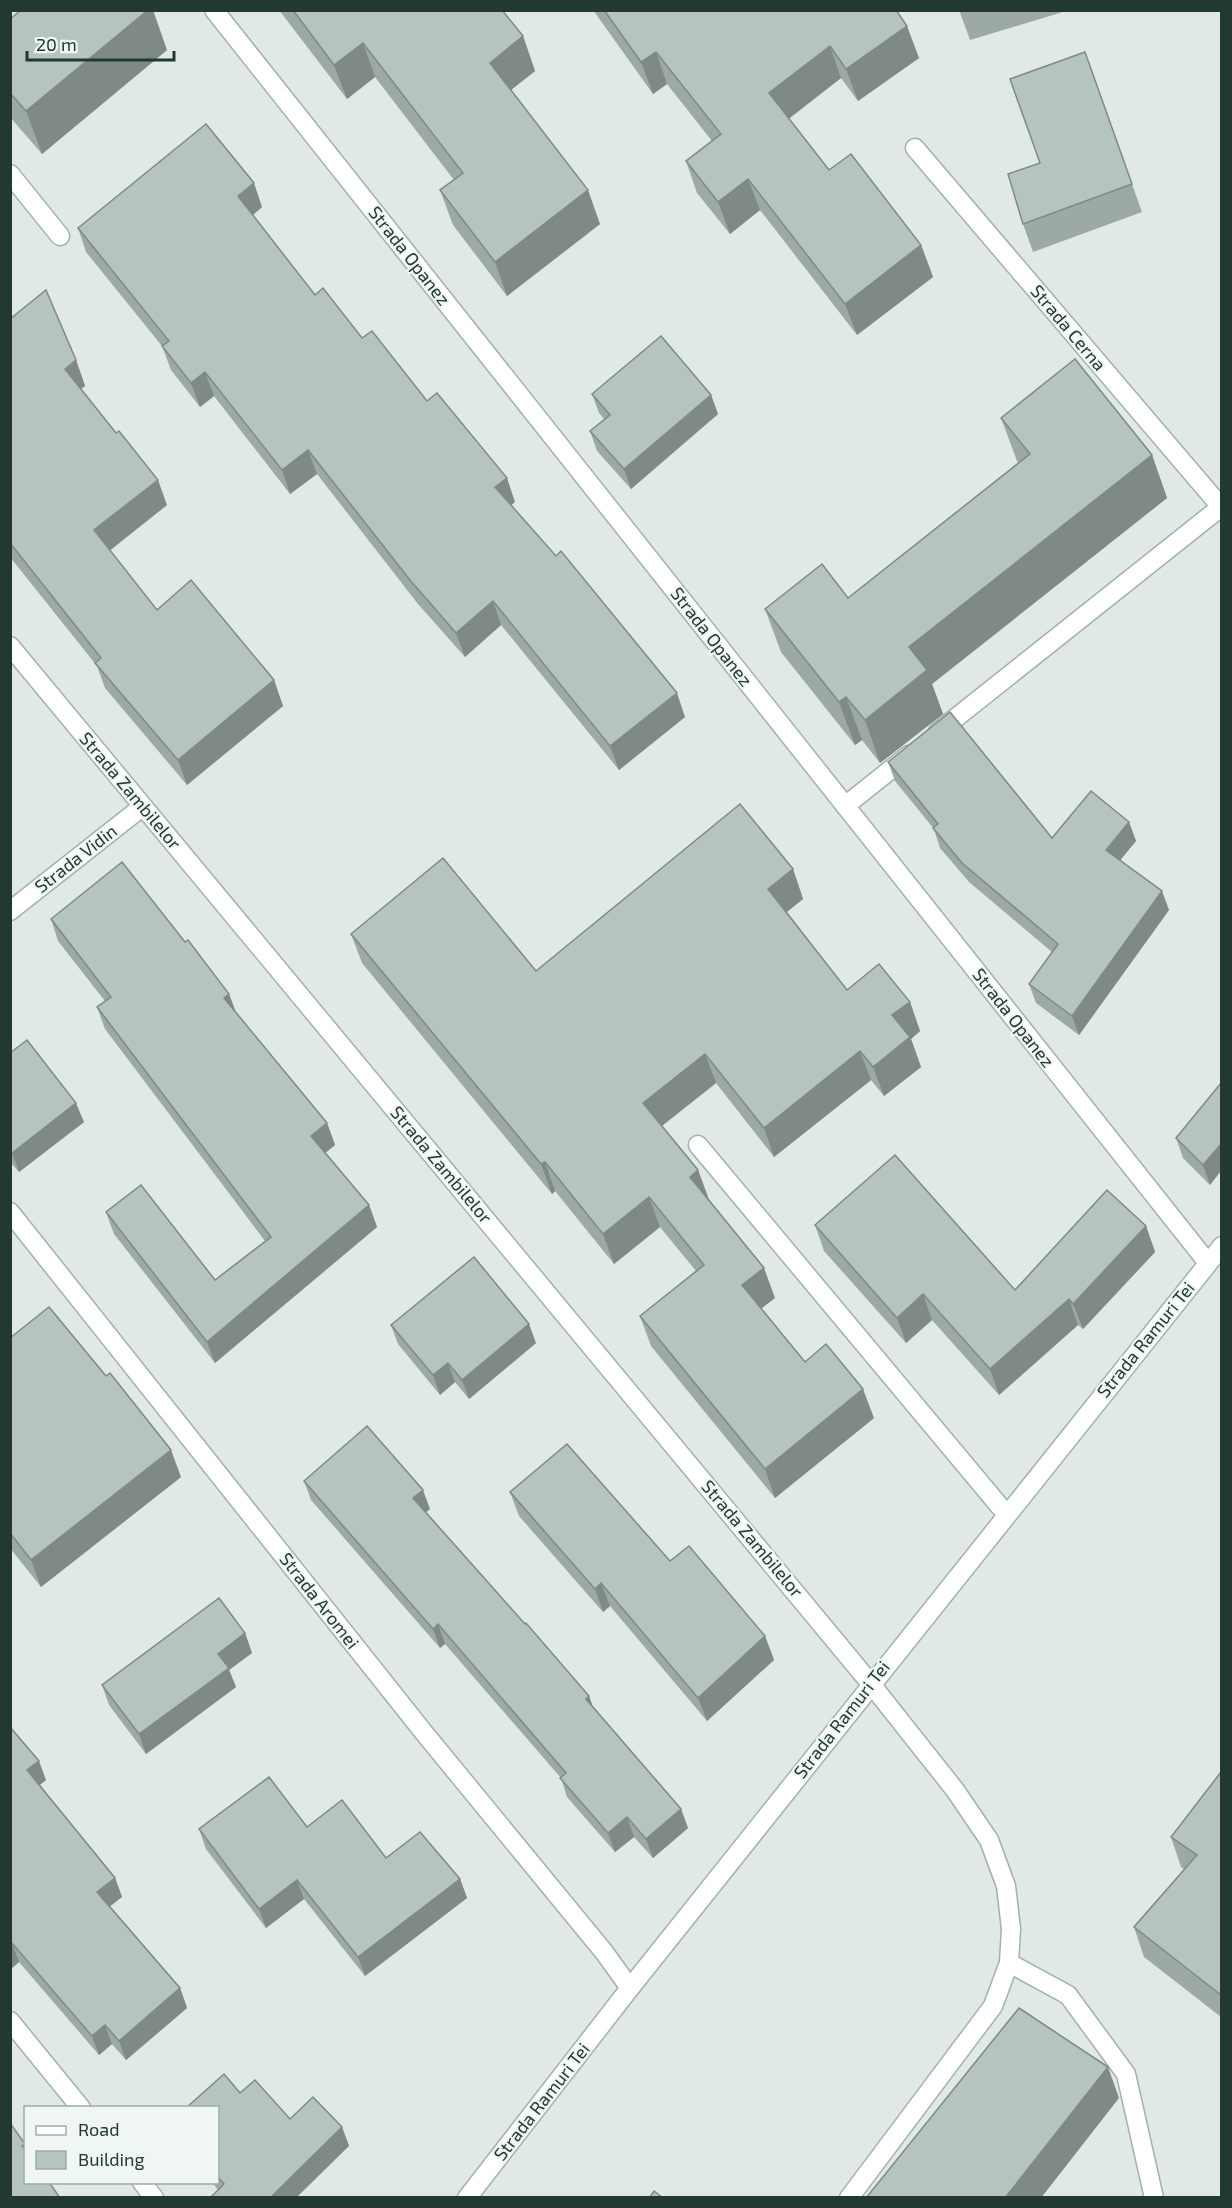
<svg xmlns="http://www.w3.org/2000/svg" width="1232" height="2208" font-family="'Exo 2',sans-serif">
  <rect width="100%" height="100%" fill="#e0e9e6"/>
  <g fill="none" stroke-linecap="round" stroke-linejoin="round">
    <g stroke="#a3b0ad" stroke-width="21">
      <g id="service">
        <path d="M938,732L1221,507"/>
        <path d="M845,806L909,755"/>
        <path d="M698,1145L1007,1515"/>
        <path d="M1009,1963L1068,1995L1126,2074L1154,2198"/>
        <path d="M849,2198L993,2006L1009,1963L1011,1929L1006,1886L989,1840L955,1790L871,1684"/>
      </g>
    </g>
    <g stroke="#a3b0ad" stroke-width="21">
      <g id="minor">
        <path d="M214,10L1208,1263"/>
        <path d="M915,148L1222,508"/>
        <path d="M10,174L60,236"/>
        <path d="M10,646L871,1684"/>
        <path d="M10,911L142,807"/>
        <path d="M10,1212L425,1734L604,1952L630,1988"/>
        <path d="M10,2021L81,2108"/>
        <path d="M142,2182L154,2198"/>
      </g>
    </g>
    <g stroke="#a3b0ad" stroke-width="21">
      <path id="tertiary" d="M467,2198L630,1988L1222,1246"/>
    </g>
    <use href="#service" stroke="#fff" stroke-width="18"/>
    <use href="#minor" stroke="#fff" stroke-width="18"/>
    <use href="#tertiary" stroke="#fff" stroke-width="18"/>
  </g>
  <g fill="#9ca9a4">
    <path d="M279,10H502L523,36L535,71L511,90L600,224L507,296L453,225L440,190L454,180L375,77L347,99Z"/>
    <path d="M593,10H896L919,58L858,101L841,78L789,118L829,170L921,245L933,277L857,335L760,210L730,234L697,193L686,161L712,141L667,84L653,94Z"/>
    <path d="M959,10H1063V12L970,40Z"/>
    <path d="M10,19L167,50L42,154L10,117Z"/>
    <path d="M1085,52L1142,212L1033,252L1023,224L1040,163Z"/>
    <path d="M262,207L253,215L315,295L362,338L427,401L515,502L511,505L685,717L619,770L501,625L465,657L418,604L317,474L290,494L214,396L200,407L171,370L162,346L86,252L78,228Z"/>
    <path d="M10,319L76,360L85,386L81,389L167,505L109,550L157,610L274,680L283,706L187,785L105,688L97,666L10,557Z"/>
    <path d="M592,394L711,395L718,414L631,489L597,451L590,431L604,419L599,413Z"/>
    <path d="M1001,418L1152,455L1167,498L932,684L943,714L880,763L862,740L855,745L781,652L765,609L848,598L1018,463L1017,461Z"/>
    <path d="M888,762L1052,838L1129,822L1136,841L1120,860L1169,910L1079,1035L1036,1003L1029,984L1052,952L969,882L940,848L934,829L895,781Z"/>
    <path d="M793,869L803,899L787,912L847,990L910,1002L920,1031L911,1039L921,1067L884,1096L871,1080L774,1157L716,1083L662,1126L698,1170L709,1200L775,1298L761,1308L805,1362L874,1418L775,1498L651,1346L640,1316L696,1271L660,1227L614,1264L555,1191L552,1194L362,963L351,934L536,971Z"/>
    <path d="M51,919L185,942L229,994L236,1012L327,1123L335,1145L325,1153L369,1205L377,1227L215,1363L114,1234L106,1212L215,1280L265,1241L105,1029L97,1007L105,1001L58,941Z"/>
    <path d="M10,1053L84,1122L19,1172L10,1162Z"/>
    <path d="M1221,1083L1210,1185L1183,1158L1176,1138Z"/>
    <path d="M815,1225L1015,1290L1146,1226L1155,1252L1083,1329L1078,1325L999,1395L932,1320L906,1343L824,1251Z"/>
    <path d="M391,1325L536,1343L469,1399L455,1382L440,1395L398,1344Z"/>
    <path d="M10,1338L181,1477L41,1587L10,1548Z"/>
    <path d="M304,1481L430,1509L426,1512L589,1696L593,1707L681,1809L688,1828L653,1858L634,1837L615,1852L567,1797L561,1778L445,1644L440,1648L311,1500Z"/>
    <path d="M510,1492L670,1561L765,1636L774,1660L707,1721L610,1606L603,1612L519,1516Z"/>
    <path d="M245,1633L252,1653L229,1670L236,1687L146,1754L109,1705L102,1685Z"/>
    <path d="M10,1727L46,1780L40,1785L115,1878L122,1897L110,1906L180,1988L187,2008L126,2060L112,2044L99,2055L19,1962L12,1968L10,1966Z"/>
    <path d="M1221,1772V2017L1144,1957L1134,1927L1184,1869L1181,1867L1171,1837Z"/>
    <path d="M307,1827L386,1858L460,1879L467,1898L365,1976L304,1899L266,1928L206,1849L199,1829Z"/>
    <path d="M240,2093L290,2119L342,2127L349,2146L218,2190L212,2182H218V2108Z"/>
  </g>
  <g fill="#7f8986">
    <path d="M148,10H153L167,50L42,154L26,111Z"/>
    <path d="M907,26L919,58L858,101L846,69Z"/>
    <path d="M523,36L535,71L502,97L490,63Z"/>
    <path d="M363,43L375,77L347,99L334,65Z"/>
    <path d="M830,46L841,78L781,125L769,93Z"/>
    <path d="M656,52L667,84L653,94L641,62Z"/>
    <path d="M748,179L760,210L730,234L718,202Z"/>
    <path d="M254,183L262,207L247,220L238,196Z"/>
    <path d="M588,190L600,224L507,296L495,262Z"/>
    <path d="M921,245L933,277L857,335L845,304Z"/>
    <path d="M76,360L85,386L74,394L65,369Z"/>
    <path d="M205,372L214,396L200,407L191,383Z"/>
    <path d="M711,395L718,414L631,489L624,469Z"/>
    <path d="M308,450L317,474L290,494L282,470Z"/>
    <path d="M1152,455L1167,498L932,684L943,714L880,763L865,720L909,647Z"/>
    <path d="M507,478L515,502L504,511L495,487Z"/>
    <path d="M158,480L167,505L103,556L94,530Z"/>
    <path d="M493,601L501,625L465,657L456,633Z"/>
    <path d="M274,680L283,706L187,785L178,760Z"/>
    <path d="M677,693L685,717L619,770L610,746Z"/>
    <path d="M846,697L862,740L855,745L839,702Z"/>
    <path d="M1129,822L1136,841L1113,869L1106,850Z"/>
    <path d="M793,869L803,899L779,918L768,889Z"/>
    <path d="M1162,891L1169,910L1079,1035L1072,1016Z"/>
    <path d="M229,994L237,1016L224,998Z"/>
    <path d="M910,1002L920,1031L911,1039L921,1067L884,1096L873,1067L892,1015Z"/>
    <path d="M860,1051L871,1080L774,1157L764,1128Z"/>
    <path d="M705,1054L716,1083L654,1132L643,1103Z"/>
    <path d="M76,1103L84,1122L19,1172L12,1153Z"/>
    <path d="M327,1123L335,1145L319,1158L311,1136Z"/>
    <path d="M1221,1144V1171L1210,1185L1203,1165Z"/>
    <path d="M545,1162L555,1191L552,1194L541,1164Z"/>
    <path d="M698,1170L709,1200L701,1207L690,1177Z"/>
    <path d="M649,1197L660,1227L614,1264L603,1234Z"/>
    <path d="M369,1205L377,1227L215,1363L207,1342Z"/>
    <path d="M1146,1226L1155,1252L1083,1329L1073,1304Z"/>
    <path d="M764,1268L775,1298L753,1315L742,1285Z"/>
    <path d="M923,1294L932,1320L906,1343L897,1318Z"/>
    <path d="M1069,1299L1078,1325L999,1395L990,1369Z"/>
    <path d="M529,1324L536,1343L469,1399L462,1380Z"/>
    <path d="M448,1363L455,1382L440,1395L433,1375Z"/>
    <path d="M863,1389L874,1418L775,1498L765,1469Z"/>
    <path d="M171,1450L181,1477L41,1587L31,1560Z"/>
    <path d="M423,1490L430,1509L420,1517L413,1498Z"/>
    <path d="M601,1583L610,1606L603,1612L595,1589Z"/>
    <path d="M438,1624L445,1644L440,1648L433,1629Z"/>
    <path d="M245,1633L252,1653L229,1670L236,1687L146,1754L139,1734L218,1654Z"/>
    <path d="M765,1636L774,1660L707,1721L698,1698Z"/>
    <path d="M589,1696L596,1716L586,1699Z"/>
    <path d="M39,1761L46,1780L34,1789L27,1770Z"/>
    <path d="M681,1809L688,1828L653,1858L646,1839Z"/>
    <path d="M627,1817L634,1837L615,1852L608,1833Z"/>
    <path d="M115,1878L122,1897L104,1911L97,1892Z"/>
    <path d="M460,1879L467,1898L365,1976L358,1957Z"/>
    <path d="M297,1880L304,1899L266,1928L259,1909Z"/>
    <path d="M12,1943L19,1962L12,1968L10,1964V1945Z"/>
    <path d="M180,1988L187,2008L126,2060L119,2041Z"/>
    <path d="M105,2025L112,2044L99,2055L92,2036Z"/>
    <path d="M1108,2067L1119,2098L1041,2198H1005Z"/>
    <path d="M342,2127L349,2146L296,2198H270Z"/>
  </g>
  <g fill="#b5c4bf" stroke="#7f8986" stroke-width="1.5">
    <path d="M21,10H148L26,111L10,93V19Z"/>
    <path d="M293,10H502L523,36L490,63L588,190L495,262L440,190L463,173L363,43L334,65Z"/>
    <path d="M604,10H896L907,26L846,69L830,46L769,93L829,170L851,154L921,245L845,304L748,179L718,202L686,161L721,134L656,52L641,62Z"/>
    <path d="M1085,52L1132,184L1023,224L1008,174L1040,163L1010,79Z"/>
    <path d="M206,124L254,183L238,196L315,295L323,288L362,338L372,331L427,401L437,393L507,478L495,487L556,556L561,551L677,693L610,746L493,601L456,633L410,580L308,450L282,470L205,372L191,383L162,346L169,341L78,228Z"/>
    <path d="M46,290L76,360L65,369L116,433L119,431L158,480L94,530L157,610L191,580L274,680L178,760L95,663L101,658L10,543V319Z"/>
    <path d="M661,336L711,395L624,469L590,431L610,415L592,394Z"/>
    <path d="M1075,359L1152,455L909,647L927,670L865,720L846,697L839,702L765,609L822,564L848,598L1030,454L1001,418Z"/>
    <path d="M950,712L1052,838L1091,791L1129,822L1106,850L1162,891L1072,1016L1029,984L1058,944L962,863L933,828L938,824L888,762Z"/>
    <path d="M740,804L793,869L768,889L847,990L879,964L910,1002L892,1015L910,1037L873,1067L860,1051L764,1128L705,1054L643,1103L698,1170L690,1177L764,1268L742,1285L805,1362L826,1344L863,1389L765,1469L640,1316L704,1265L649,1197L603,1234L545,1162L541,1164L351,934L443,858L536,971Z"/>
    <path d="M122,862L185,942L188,940L229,994L224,998L327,1123L311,1136L369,1205L207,1342L106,1212L141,1185L215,1280L271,1237L97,1007L111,997L51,919Z"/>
    <path d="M27,1040L76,1103L12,1153L10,1152V1053Z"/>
    <path d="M1221,1083V1144L1203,1165L1176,1138Z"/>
    <path d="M895,1155L1015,1290L1107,1190L1146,1226L1073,1304L1069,1299L990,1369L923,1294L897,1318L815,1225Z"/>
    <path d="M474,1257L529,1324L462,1380L448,1363L433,1375L391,1325Z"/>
    <path d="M49,1307L106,1376L110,1373L171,1450L31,1560L10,1533V1338Z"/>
    <path d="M367,1426L423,1490L413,1498L525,1624L526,1623L589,1696L586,1699L681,1809L646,1839L627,1817L608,1833L560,1778L566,1773L438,1624L433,1629L304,1481Z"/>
    <path d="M567,1444L670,1561L689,1546L765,1636L698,1698L601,1583L595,1589L510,1492Z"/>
    <path d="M219,1598L245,1633L218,1654L229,1668L139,1734L102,1685Z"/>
    <path d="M10,1727L39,1761L27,1770L115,1878L97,1892L180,1988L119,2041L105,2025L92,2036L12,1943L10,1945Z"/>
    <path d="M1221,1772V1995L1134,1927L1197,1855L1171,1837Z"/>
    <path d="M269,1777L307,1827L342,1800L386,1858L420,1832L460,1879L358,1957L297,1880L259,1909L199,1829Z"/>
    <path d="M1019,2008L1108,2067L1005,2198H866Z"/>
    <path d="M224,2074L240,2093L255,2080L290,2119L313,2097L342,2127L270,2198H210L224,2184L218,2177V2108H186Z"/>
    <path d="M10,2123L25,2144L22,2146L26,2150V2182H49L60,2198H10Z"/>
    <path d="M654,2191L663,2198H649Z"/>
  </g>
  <g text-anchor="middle" stroke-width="4.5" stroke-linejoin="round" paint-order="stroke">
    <g font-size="18" fill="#223833" stroke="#f0f6f3">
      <text transform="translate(409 256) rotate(52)" y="6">Strada Opanez</text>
      <text transform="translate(1068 328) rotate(50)" y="6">Strada Cerna</text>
      <text transform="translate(711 637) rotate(52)" y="6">Strada Opanez</text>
      <text transform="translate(130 791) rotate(50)" y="6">Strada Zambilelor</text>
      <text transform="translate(76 859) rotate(-38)" y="6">Strada Vidin</text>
      <text transform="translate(1013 1018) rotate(52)" y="6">Strada Opanez</text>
      <text transform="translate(441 1165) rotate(50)" y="6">Strada Zambilelor</text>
      <text transform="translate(1146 1340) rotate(-51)" y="6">Strada Ramuri Tei</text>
      <text transform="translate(752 1539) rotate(50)" y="6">Strada Zambilelor</text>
      <text transform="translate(319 1601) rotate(52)" y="6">Strada Aromei</text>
      <text transform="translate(842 1720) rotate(-52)" y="6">Strada Ramuri Tei</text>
      <text transform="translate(542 2102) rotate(-52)" y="6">Strada Ramuri Tei</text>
    </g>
  </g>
  <rect width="1232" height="2208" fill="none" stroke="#223833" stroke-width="24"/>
  <rect x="24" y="2106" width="195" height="78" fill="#f0f6f3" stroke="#9eaaa6" stroke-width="1.5"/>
  <rect x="36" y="2126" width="30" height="9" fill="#ffffff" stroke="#9eaaa6" stroke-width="1.5"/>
  <text x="78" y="2136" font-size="18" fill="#223833">Road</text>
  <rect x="36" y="2151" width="30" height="18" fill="#b5c4bf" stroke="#9eaaa6" stroke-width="1.5"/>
  <text x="78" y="2166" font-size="18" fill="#223833">Building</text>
  <path d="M27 51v9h147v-9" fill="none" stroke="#223833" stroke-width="3"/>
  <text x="36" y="51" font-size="18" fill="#223833" stroke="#f0f6f3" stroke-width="4.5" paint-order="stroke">20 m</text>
</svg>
